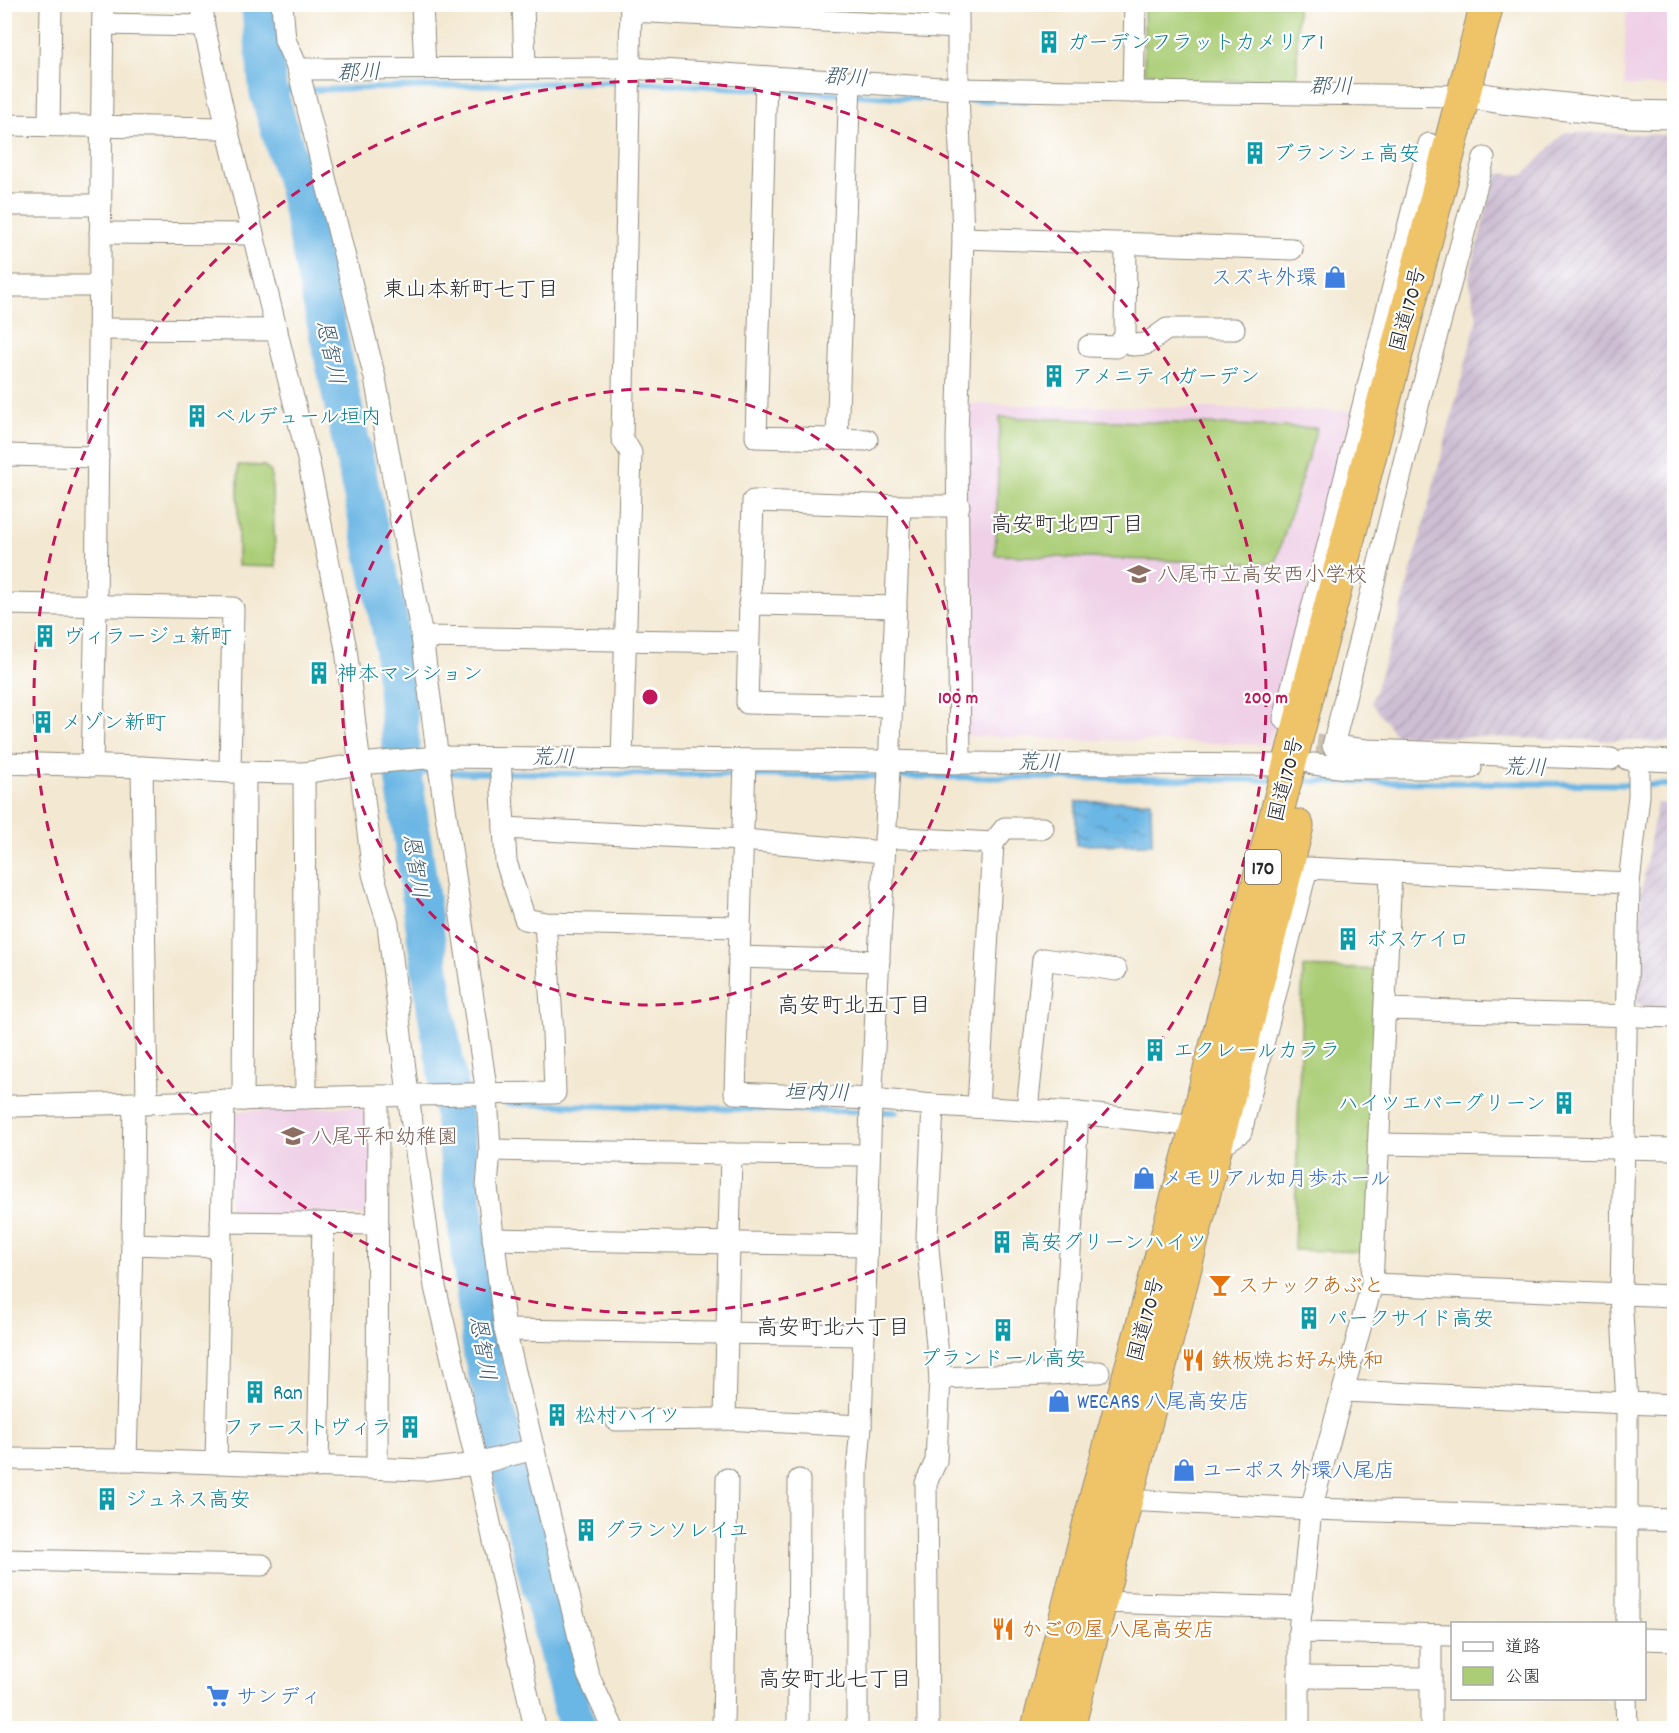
<svg xmlns="http://www.w3.org/2000/svg" width="1679" height="1733" font-family="Dekko,'Klee One',sans-serif">
  <defs>
    <pattern id="industrial-furrows" width="10" height="10" patternUnits="userSpaceOnUse" patternTransform="scale(1.5)"><rect width="10" height="10" fill="#cdbed3"/><path d="M-1 1l2-2M0 10L10 0M9 11l2-2" fill="none" stroke="#b0a3b5"/></pattern>
    <pattern id="water-ripples" width="26" height="14" patternUnits="userSpaceOnUse" patternTransform="scale(1.5)"><rect width="26" height="14" fill="#6bb6e4"/><path d="M2 4q2-2 4 0t4 0M15 11q2-2 4 0t4 0" fill="none" stroke="#5894b9"/></pattern>
  </defs>
  <rect width="100%" height="100%" fill="#fff"/>
  <filter id="ink" filterUnits="userSpaceOnUse"><feTurbulence type="fractalNoise" baseFrequency=".0167" numOctaves="2"/><feDisplacementMap in="SourceGraphic" scale="12" xChannelSelector="R" yChannelSelector="G"/><feConvolveMatrix kernelMatrix="1 2 1 2 8 2 1 2 1" color-interpolation-filters="sRGB"/></filter>
  <filter id="wash" filterUnits="userSpaceOnUse"><feTurbulence type="fractalNoise" baseFrequency=".008" numOctaves="4" result="noise"/><feDisplacementMap in="SourceGraphic" scale="24" xChannelSelector="R" yChannelSelector="G"/><feGaussianBlur stdDeviation="1.35" result="paint"/><feColorMatrix in="noise" values="0 0 0 0 0 0 0 0 0 0 0 0 0 0 0 0 0 1.4 0 .05"/><feComposite in="paint" operator="in"/></filter>
  <g filter="url(#wash)">
    <rect width="100%" height="100%" fill="#f3e8d1"/>
    <g fill="#efd0e7">
      <path d="M1626,5H1674V86H1624Z"/>
      <path d="M967,404L1352,411L1269,745L965,736Z"/>
      <path d="M374,1106V1215L237,1217L229,1209L230,1119L237,1111Z"/>
    </g>
    <g fill="url(#industrial-furrows)">
      <path d="M1565,132L1674,135V742L1396,735L1371,703L1399,618L1477,319L1469,277L1496,173L1524,175Z"/>
      <path d="M1657,803L1674,804V1009H1645L1637,1002L1641,892Z"/>
    </g>
    <g fill="#aacd76" stroke="#6a7c50" stroke-width="1.5">
      <path d="M1144,5H1297V81H1155L1144,70Z"/>
      <path d="M1000,417L1317,428L1275,564L995,555Z"/>
      <path d="M238,465L264,466L271,472L276,567L238,566Z"/>
      <path d="M1303,967L1380,970L1369,1252L1294,1250Z"/>
    </g>
    <path fill="url(#water-ripples)" stroke="#4b7088" stroke-width="1.5" d="M1151,801L1152,844L1076,845V802Z"/>
    <g fill="none" stroke-linecap="round" stroke-linejoin="round">
      <g stroke="#6bb6e4" stroke-width="6">
        <path d="M268,91L623,81L943,100L1026,101"/>
        <path d="M403,772L1275,780"/>
        <path d="M1294,781L1674,785"/>
        <path d="M507,1104L896,1112"/>
      </g>
      <path stroke="#6bb6e4" stroke-width="38" d="M260,4L268,91L297,187L392,636L403,772L436,1010L452,1103L482,1353L511,1471L574,1716L576,1728"/>
    </g>
  </g>
  <g filter="url(#ink)">
    <g fill="none" stroke-linecap="round" stroke-linejoin="round">
      <path stroke="#cbc2b0" stroke-width="21" stroke-dasharray="21 10" stroke-linecap="butt" d="M1286,740L1333,746"/>
      <g stroke="#8f8a7e" stroke-width="23">
        <g id="minor">
          <path d="M202,4L204,26L227,128L308,459L346,649L373,874L388,924L408,1095L435,1287L477,1464L535,1728"/>
          <path d="M282,4L285,40L298,69L375,378L422,637L439,767L487,1094L490,1150L487,1187L505,1330L588,1675L613,1728"/>
          <path d="M422,4L425,68"/>
          <path d="M523,4L525,68"/>
          <path d="M958,4V89L963,238L957,439L960,763"/>
          <path d="M631,11L958,28"/>
          <path d="M103,24L204,26"/>
          <path d="M298,69L629,68L958,89L1133,92L1463,96"/>
          <path d="M766,77L756,437L867,440"/>
          <path d="M1133,92L1135,4"/>
          <path d="M4,125L227,128"/>
          <path d="M49,125L51,4"/>
          <path d="M1484,158L1421,394L1333,746L1367,750L1611,759"/>
          <path d="M4,205H101"/>
          <path d="M100,233L253,234"/>
          <path d="M963,238L1292,249"/>
          <path d="M1126,243L1125,337L1133,345L1146,344L1167,329H1234"/>
          <path d="M4,286H100"/>
          <path d="M99,329L277,330"/>
          <path d="M1089,346L1116,347L1125,337"/>
          <path d="M837,439L850,82"/>
          <path d="M4,455L98,457"/>
          <path d="M4,604L233,608L230,772"/>
          <path d="M749,604L896,607"/>
          <path d="M422,637L748,642"/>
          <path d="M892,706L747,703L753,501L900,506"/>
          <path d="M1284,719L1429,144"/>
          <path d="M500,758L506,862L525,919L545,923L740,927"/>
          <path d="M622,759L631,453L622,438L631,4"/>
          <path d="M1627,759L1674,761"/>
          <path d="M745,760L735,1093L871,1099L933,1105L1078,1113L1197,1126"/>
          <path d="M4,763L142,767L230,772L304,773L360,764L437,757L889,761L960,763L1289,765"/>
          <path d="M1313,764L1347,768H1471"/>
          <path d="M92,766L96,604L103,4"/>
          <path d="M142,767L147,1104"/>
          <path d="M304,773L306,1098"/>
          <path d="M504,828L743,840L884,852"/>
          <path d="M885,837L993,843L1005,828H1043"/>
          <path d="M739,957L879,961"/>
          <path d="M1385,1009L1674,1017"/>
          <path d="M243,1100L245,773"/>
          <path d="M4,1106C188,1103 372,1094 555,1093L553,1032L545,923"/>
          <path d="M978,1107L993,843"/>
          <path d="M1027,1110L1043,959L1116,970"/>
          <path d="M1378,1144L1674,1149"/>
          <path d="M490,1150L731,1154L725,1419L861,1426"/>
          <path d="M1214,1150L1241,1132L1307,868L1629,883"/>
          <path d="M731,1154L869,1155"/>
          <path d="M221,1222L378,1224"/>
          <path d="M493,1239L867,1245"/>
          <path d="M132,1244L221,1247"/>
          <path d="M1372,1284L1674,1296"/>
          <path d="M505,1330L864,1335"/>
          <path d="M1063,1374L1078,1113"/>
          <path d="M940,1378L1099,1372"/>
          <path d="M1343,1391L1674,1405"/>
          <path d="M616,1420L725,1419"/>
          <path d="M4,1459L126,1460L423,1470L477,1464L534,1449"/>
          <path d="M126,1460L132,1244L134,1104"/>
          <path d="M216,1463L224,1100"/>
          <path d="M318,1467L323,1223"/>
          <path d="M377,1468L378,1096"/>
          <path d="M1115,1498L1125,1500L1311,1509L1674,1520"/>
          <path d="M4,1560L262,1565"/>
          <path d="M1099,1602L1302,1608"/>
          <path d="M1627,1624V1404L1621,1294L1629,883L1639,796V760"/>
          <path d="M1299,1632L1452,1635"/>
          <path d="M1644,1639L1674,1640"/>
          <path d="M1299,1677L1431,1678"/>
          <path d="M1626,1698L1627,1728"/>
          <path d="M723,1728L727,1479"/>
          <path d="M798,1728L799,1480"/>
          <path d="M857,1728V1472L861,1426L871,1105L889,769L900,506H959"/>
          <path d="M928,1728L926,1483L936,1461L940,1378L927,1237L933,1105"/>
          <path d="M1299,1728V1632L1311,1509L1372,1284L1391,872"/>
          <path d="M1431,1728V1645"/>
        </g>
      </g>
      <g stroke="#8f8a7e" stroke-width="29">
        <path id="tertiary" d="M1484,97L1502,100L1632,114L1674,115"/>
      </g>
      <g stroke="#8f8a7e" stroke-width="35">
        <g id="trunk">
          <path d="M1038,1728L1097,1494L1197,1126L1206,1085L1487,4"/>
          <path d="M1068,1728L1297,826"/>
        </g>
      </g>
      <use href="#minor" stroke="#fff" stroke-width="21"/>
      <use href="#tertiary" stroke="#fff" stroke-width="27"/>
      <use href="#trunk" stroke="#efc469" stroke-width="33"/>
    </g>
  </g>
  <g fill="none" stroke="#c2185b" stroke-width="3" stroke-dasharray="10 8">
    <circle cx="650" cy="697" r="308"/>
    <circle cx="650" cy="697" r="616"/>
  </g>
  <defs>
    <g id="building-bare" transform="scale(1.8)"><path d="M-4-6H4V6H1V3H-1V6H-4ZM-2.5-4.3h1.7v1.8h-1.7ZM.8-4.3h1.7v1.8H.8ZM-2.5-1h1.7V.8h-1.7ZM.8-1h1.7V.8H.8Z" fill="#0f9aa8" stroke="#fff" stroke-width="2.5" paint-order="stroke"/></g>
    <g id="shop-bare" transform="scale(1.8)"><path d="M-5-2.5h2.3a2.7 3.5 0 0 1 5.4 0H5L5.5 6h-11ZM-1.5-2.5h3a1.5 2.3 0 0 0-3 0Z" fill="#3f7fe0" stroke="#fff" stroke-width="2.5" paint-order="stroke"/></g>
    <g id="school-bare" transform="scale(1.8)"><path d="M0-5L7-2L0 1L-7-2ZM-4 1L0 2.5L4 1V4Q0 6-4 4Z" fill="#8d6e63" stroke="#fff" stroke-width="2.5" paint-order="stroke"/></g>
    <g id="bar-bare" transform="scale(1.8)"><path d="M-6-5H6L.8 .8V4.5H3.5V6h-7V4.5H-.8V.8Z" fill="#e8710a" stroke="#fff" stroke-width="2.5" paint-order="stroke"/></g>
    <g id="restaurant-bare" transform="scale(1.8)"><path d="M-5-6h1v4h1v-4h1v4h1v-4h1v5L-1.5 .5V6h-2V.5L-5-1ZM5-6V6H3V1.5H1.5Q1.5-4 5-6Z" fill="#e8710a" stroke="#fff" stroke-width="2.5" paint-order="stroke"/></g>
    <g id="supermarket-bare" transform="scale(1.8)"><path d="M-6-5.5h2.5l.6 2H6L4.5 2H-2.5L-4.4-4H-6ZM-1.5 3.2a1.3 1.3 0 1 0 .1 0ZM3 3.2a1.3 1.3 0 1 0 .1 0Z" fill="#3f7fe0" stroke="#fff" stroke-width="2.5" paint-order="stroke"/></g>
  </defs>
  <g fill-rule="evenodd">
    <use href="#building-bare" x="1049" y="42"/>
    <use href="#building-bare" x="1255" y="153"/>
    <use href="#shop-bare" x="1335" y="277"/>
    <use href="#building-bare" x="1054" y="376"/>
    <use href="#building-bare" x="197" y="416"/>
    <use href="#school-bare" x="1139" y="574"/>
    <use href="#building-bare" x="45" y="636"/>
    <use href="#building-bare" x="319" y="673"/>
    <use href="#building-bare" x="43" y="722"/>
    <use href="#building-bare" x="1348" y="939"/>
    <use href="#building-bare" x="1155" y="1050"/>
    <use href="#building-bare" x="1564" y="1103"/>
    <use href="#school-bare" x="293" y="1136"/>
    <use href="#shop-bare" x="1144" y="1178"/>
    <use href="#building-bare" x="1002" y="1242"/>
    <use href="#bar-bare" x="1220" y="1285"/>
    <use href="#building-bare" x="1309" y="1318"/>
    <use href="#building-bare" x="1003" y="1330"/>
    <use href="#restaurant-bare" x="1193" y="1360"/>
    <use href="#building-bare" x="255" y="1392"/>
    <use href="#shop-bare" x="1059" y="1401"/>
    <use href="#building-bare" x="557" y="1415"/>
    <use href="#building-bare" x="410" y="1427"/>
    <use href="#shop-bare" x="1184" y="1470"/>
    <use href="#building-bare" x="107" y="1499"/>
    <use href="#building-bare" x="586" y="1530"/>
    <use href="#restaurant-bare" x="1003" y="1629"/>
    <use href="#supermarket-bare" x="218" y="1696"/>
  </g>
  <g text-anchor="middle" stroke-width="4.5" stroke-linejoin="round" paint-order="stroke">
    <rect fill="#fff" stroke="#6b6b6b" stroke-width="1.5" x="1245" y="850" width="36" height="34" rx="4.5"/>
    <g font-size="20" font-weight="bold" fill="#2b2b2b">
      <text x="1263" y="874">170</text>
    </g>
    <g font-size="21" fill="#0d838f" stroke="#fff" text-anchor="start">
      <text x="1067" y="49">ガーデンフラットカメリア1</text>
      <text x="1273" y="160">ブランシェ高安</text>
      <text x="1072" y="383">アメニティガーデン</text>
      <text x="215" y="423">ベルデュール垣内</text>
      <text x="63" y="643">ヴィラージュ新町</text>
      <text x="337" y="680">神本マンション</text>
      <text x="61" y="729">メゾン新町</text>
      <text x="1366" y="946">ボスケイロ</text>
      <text x="1173" y="1057">エクレールカララ</text>
      <text x="1546" y="1110" text-anchor="end">ハイツエバーグリーン</text>
      <text x="1020" y="1249">高安グリーンハイツ</text>
      <text x="1327" y="1325">パークサイド高安</text>
      <text x="1003" y="1365" text-anchor="middle">プランドール高安</text>
      <text x="273" y="1399">Ran</text>
      <text x="575" y="1422">松村ハイツ</text>
      <text x="392" y="1434" text-anchor="end">ファーストヴィラ</text>
      <text x="125" y="1506">ジュネス高安</text>
      <text x="604" y="1537">グランソレイユ</text>
    </g>
    <g font-size="21" fill="#366cbe" stroke="#fff" text-anchor="start">
      <text x="1317" y="284" text-anchor="end">スズキ外環</text>
      <text x="1162" y="1185">メモリアル如月歩ホール</text>
      <text x="1077" y="1408">WECARS 八尾高安店</text>
      <text x="1202" y="1477">ユーポス 外環八尾店</text>
      <text x="236" y="1703">サンディ</text>
    </g>
    <g font-size="21" fill="#2b2b2b" stroke="#fff">
      <text transform="translate(1407 309) rotate(-75)" y="7">国道170号</text>
      <text transform="translate(1285 779) rotate(-76)" y="7">国道170号</text>
      <text transform="translate(1145 1319) rotate(-75)" y="7">国道170号</text>
    </g>
    <g font-size="21" fill="#785e54" stroke="#fff" text-anchor="start">
      <text x="1157" y="581">八尾市立高安西小学校</text>
      <text x="311" y="1143">八尾平和幼稚園</text>
    </g>
    <g font-size="21" fill="#c56008" stroke="#fff" text-anchor="start">
      <text x="1238" y="1292">スナックあぶと</text>
      <text x="1211" y="1367">鉄板焼お好み焼 和</text>
      <text x="1021" y="1636">かごの屋 八尾高安店</text>
    </g>
    <g font-size="22" font-style="italic" fill="#415c6c" stroke="#fff">
      <text transform="translate(359 71) rotate(-2)" y="8">郡川</text>
      <text transform="translate(846 76) rotate(3)" y="8">郡川</text>
      <text x="1331" y="93">郡川</text>
      <text transform="translate(332 352) rotate(78)" y="8">恩智川</text>
      <text transform="translate(553 756) rotate(1)" y="8">荒川</text>
      <text transform="translate(1039 761) rotate(1)" y="8">荒川</text>
      <text transform="translate(1525 766) rotate(1)" y="8">荒川</text>
      <text transform="translate(417 866) rotate(81)" y="8">恩智川</text>
      <text transform="translate(817 1091) rotate(1)" y="8">垣内川</text>
      <text transform="translate(484 1348) rotate(80)" y="8">恩智川</text>
    </g>
    <g font-size="22" fill="#2b2b2b" stroke="#fff">
      <text x="471" y="296">東山本新町七丁目</text>
      <text x="1067" y="531">高安町北四丁目</text>
      <text x="854" y="1012">高安町北五丁目</text>
      <text x="833" y="1334">高安町北六丁目</text>
      <text x="835" y="1686">高安町北七丁目</text>
    </g>
  </g>
  <circle cx="650" cy="697" r="9" fill="#c2185b" stroke="#fff" stroke-width="3"/>
  <g font-size="18" text-anchor="middle" font-weight="bold" fill="#c2185b" stroke="#fff" stroke-width="4.5" stroke-linejoin="round" paint-order="stroke">
    <text x="958" y="703">100 m</text>
    <text x="1266" y="703">200 m</text>
  </g>
  <rect width="1679" height="1733" fill="none" stroke="#fff" stroke-width="24"/>
  <rect x="1451" y="1622" width="195" height="78" fill="#ffffff" stroke="#aaaaaa" stroke-width="1.5"/>
  <rect x="1463" y="1642" width="30" height="9" fill="#ffffff" stroke="#aaaaaa" stroke-width="1.5"/>
  <text x="1505" y="1652" font-size="18" fill="#2b2b2b">道路</text>
  <rect x="1463" y="1667" width="30" height="18" fill="#aacd76" stroke="#aaaaaa" stroke-width="1.5"/>
  <text x="1505" y="1682" font-size="18" fill="#2b2b2b">公園</text>
</svg>
